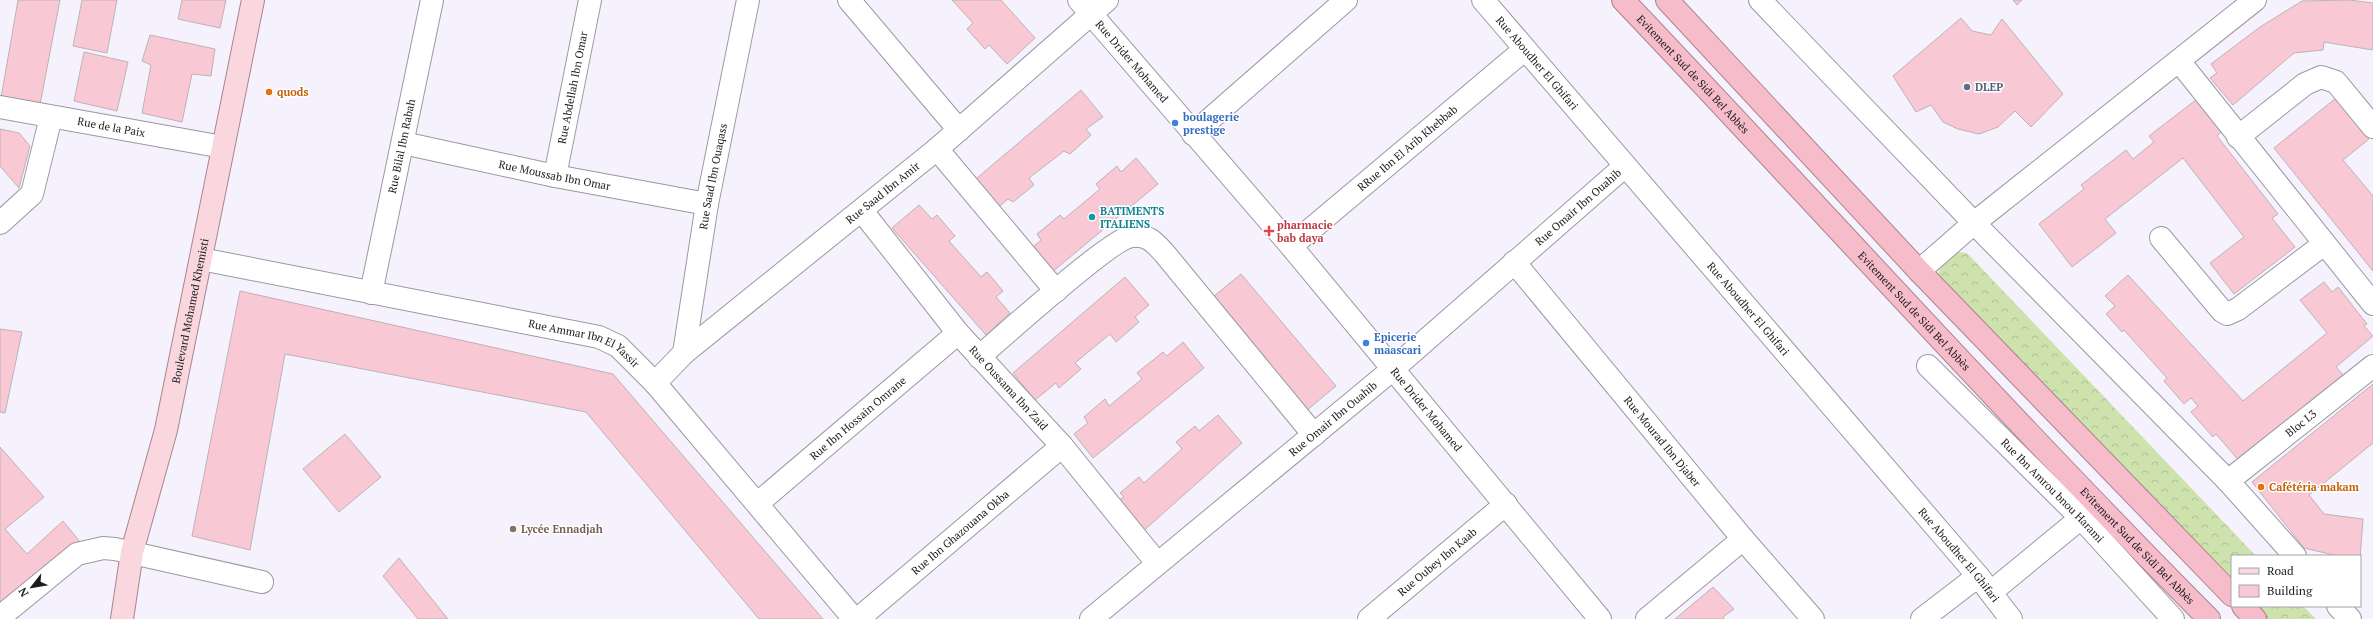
<svg xmlns="http://www.w3.org/2000/svg" width="2373" height="619" font-family="'PT Serif',serif">
  <defs>
    <pattern id="forest-crowns" width="20" height="18" patternUnits="userSpaceOnUse"><rect width="20" height="18" fill="#cde2ac"/><path d="M2 6a3 3 0 1 1 6 0M12 15a3 3 0 1 1 6 0" fill="none" stroke="#afc194"/></pattern>
  </defs>
  <rect width="100%" height="100%" fill="#f5f2fd"/>
  <g fill="url(#forest-crowns)">
    <path d="M1951,251L1967,253L2256,556H2232V586L1947,289L1938,274L1942,262Z"/>
    <path d="M2251,606H2303L2316,619H2263Z"/>
  </g>
  <g fill="#f9c8d5" stroke="#beb2b5">
    <path d="M18,0H60L39,110L0,104Z"/>
    <path d="M82,0H117L107,53L73,46Z"/>
    <path d="M182,0H226L220,28L178,19Z"/>
    <path d="M952,0H1001L1035,38L1007,64L989,45L985,49L967,29L973,23Z"/>
    <path d="M2013,0H2022L2017,5Z"/>
    <path d="M2349,0L2373,3V50L2324,42L2323,50L2294,53L2233,105L2210,78L2217,73L2211,64L2260,27L2302,1Z"/>
    <path d="M1961,18L1972,31L1991,35L2002,19L2063,94L2031,127L2015,111L1998,127L1979,134L1958,129L1943,122L1931,105L1916,112L1893,76Z"/>
    <path d="M150,35L215,49L211,76L192,74L182,122L142,113L151,65L142,61Z"/>
    <path d="M84,52L128,62L117,111L74,101Z"/>
    <path d="M1081,90L1103,117L1086,129L1091,135L1070,154L1064,151L1029,178L1034,185L1013,202L1008,199L994,211L971,183Z"/>
    <path d="M2336,98L2369,139L2343,160L2373,196V271L2274,148Z"/>
    <path d="M2197,99L2222,131L2217,136L2278,214L2272,218L2295,247L2234,294L2210,263L2244,237L2183,158L2105,219L2116,233L2072,267L2039,224L2084,189L2081,185L2126,150L2133,159L2154,142L2149,136Z"/>
    <path d="M0,129L19,133L30,146L19,188L0,166Z"/>
    <path d="M1136,158L1158,184L1046,277L1026,253L1041,240L1037,234L1060,215L1064,219L1100,189L1096,184L1117,166L1121,172Z"/>
    <path d="M919,205L932,219L937,215L955,236L949,241L981,277L987,272L1003,291L996,297L1010,313L986,335L892,228Z"/>
    <path d="M1241,274L1336,386L1306,411L1213,297Z"/>
    <path d="M2128,275L2243,401L2327,333L2300,300L2324,282L2332,292L2338,287L2367,324L2364,326L2373,336L2336,367L2343,375L2241,463L2216,434L2213,437L2191,412L2198,406L2191,398L2184,404L2164,381L2167,378L2124,330L2122,332L2106,314L2115,306L2105,296Z"/>
    <path d="M1125,277L1149,305L1135,317L1139,322L1116,342L1110,334L1075,363L1081,369L1059,388L1056,383L1035,400L1013,373Z"/>
    <path d="M240,291L613,374L823,619H759L586,412L285,354L250,550L192,536Z"/>
    <path d="M0,329L22,332L5,413L0,412Z"/>
    <path d="M1183,342L1204,368L1093,458L1074,434L1088,423L1084,417L1105,399L1109,406L1142,379L1137,373L1163,352L1167,356Z"/>
    <path d="M2373,384V443L2309,495L2324,514L2363,519L2360,559V556H2338L2304,548L2252,482Z"/>
    <path d="M1218,415L1242,443L1141,533L1115,502L1124,497L1120,493L1139,477L1144,483L1182,449L1176,442L1195,426L1199,431Z"/>
    <path d="M345,434L381,477L339,512L303,469Z"/>
    <path d="M0,447L44,497L5,529L27,554L63,521L81,543L0,611Z"/>
    <path d="M399,558L448,619H418L383,576Z"/>
    <path d="M1713,587L1734,609L1723,617L1724,619H1675Z"/>
  </g>
  <g fill="none" stroke-linecap="round" stroke-linejoin="round">
    <g stroke="#9b98a2" stroke-width="24">
      <g id="minor">
        <path d="M849,0L959,130"/>
        <path id="s1" d="M1079,0L1291,246L1600,619"/>
        <path id="s2" d="M1483,0L1978,576L2011,619"/>
        <path d="M1760,0L1974,223L2228,481L2295,556"/>
        <path d="M2179,61L2373,304"/>
        <path id="s3" d="M0,107L223,147"/>
        <path d="M1193,134L1346,0"/>
        <path d="M2238,137L2305,84L2321,77L2336,82L2373,127"/>
        <path id="s4" d="M403,143L555,176L707,204"/>
        <path d="M937,149L1056,291"/>
        <path id="s5" d="M555,176L590,0"/>
        <path id="s6" d="M862,211L958,333L1062,446L1157,563"/>
        <path d="M0,223L32,194L51,117"/>
        <path d="M2161,238L2222,311L2227,314L2238,309L2324,244"/>
        <path id="s7" d="M1291,246L1524,50"/>
        <path id="s8" d="M201,259L599,337L618,346L655,383L854,619"/>
        <path id="s9" d="M1514,262L1743,539L1813,619"/>
        <path d="M1919,271L1974,223L2255,0"/>
        <path id="s10" d="M371,293L432,0"/>
        <path id="s11" d="M684,353L707,204L748,0"/>
        <path d="M979,357C1001,338 1112,238 1132,236C1148,234 1155,243 1165,254L1314,435"/>
        <path id="s12" d="M1928,366L2081,518L2173,619"/>
        <path id="s13" d="M655,383L684,353L937,149L1107,0"/>
        <path id="s14" d="M2228,481L2373,366"/>
        <path id="s15" d="M758,503L958,333"/>
        <path d="M1991,592L2092,509"/>
        <path d="M2338,606L2350,619"/>
        <path d="M0,617L77,554L103,548L115,549L262,582"/>
        <path id="s16" d="M858,619L1062,446"/>
        <path id="s17" d="M1091,619L1393,369L1625,166"/>
        <path id="s18" d="M1369,619L1506,504"/>
        <path d="M1647,619L1743,539"/>
        <path d="M1922,619L1978,576"/>
      </g>
    </g>
    <g stroke="#aa848e" stroke-width="24">
      <g id="major">
        <path id="s19" d="M122,619L132,552L166,430L253,0"/>
      </g>
    </g>
    <g stroke="#aa848e" stroke-width="24">
      <g id="highway">
        <path id="s20" d="M1623,0C1819,206 2009,418 2209,619"/>
        <path d="M1667,0L1919,271L2232,595"/>
        <path d="M2243,606L2255,619"/>
      </g>
    </g>
    <use href="#minor" stroke="#fff" stroke-width="22"/>
    <use href="#major" stroke="#fad7df" stroke-width="22"/>
    <use href="#highway" stroke="#f7bcca" stroke-width="22"/>
  </g>
  <circle fill="#5c6f8a" stroke="#fff" stroke-width="1.5" cx="1967" cy="87" r="4"/>
  <g fill="#e8710a" stroke="#fff" stroke-width="1.5">
    <circle cx="269" cy="92" r="4"/>
    <circle cx="2261" cy="487" r="4"/>
  </g>
  <g fill="#3f7fe0" stroke="#fff" stroke-width="1.5">
    <circle cx="1175" cy="123" r="4"/>
    <circle cx="1366" cy="343" r="4"/>
  </g>
  <circle fill="#0f9aa8" stroke="#fff" stroke-width="1.5" cx="1092" cy="217" r="4"/>
  <path fill="#e0444e" stroke="#fff" stroke-width="1.5" d="M1267 225h4v4h4v4h-4v4h-4v-4h-4v-4h4z"/>
  <circle fill="#8d6e63" stroke="#fff" stroke-width="1.5" cx="513" cy="529" r="4"/>
  <g text-anchor="middle" stroke-width="3" stroke-linejoin="round" paint-order="stroke">
    <g font-size="11" fill="#1c1b1e" stroke="#fff">
      <text dy="4" stroke="none"><textPath href="#s1" startOffset="81">Rue Drider Mohamed</textPath></text>
      <text dy="4" stroke="none"><textPath href="#s2" startOffset="83">Rue Aboudher El Ghifari</textPath></text>
      <text dy="4" stroke="none"><textPath href="#s20" startOffset="102">Evitement Sud de Sidi Bel Abbès</textPath></text>
      <text dy="4" stroke="none"><textPath href="#s5" startOffset="90">Rue Abdellah Ibn Omar</textPath></text>
      <text dy="4" stroke="none"><textPath href="#s3" startOffset="113">Rue de la Paix</textPath></text>
      <text dy="4" stroke="none"><textPath href="#s10" startOffset="150">Rue Bilal Ibn Rabah</textPath></text>
      <text dy="4" stroke="none"><textPath href="#s7" startOffset="152">RRue Ibn El Arib Khebbab</textPath></text>
      <text dy="4" stroke="none"><textPath href="#s4" startOffset="155">Rue Moussab Ibn Omar</textPath></text>
      <text dy="4" stroke="none"><textPath href="#s11" startOffset="179">Rue Saad Ibn Ouaqass</textPath></text>
      <text dy="4" stroke="none"><textPath href="#s13" startOffset="297">Rue Saad Ibn Amir</textPath></text>
      <text dy="4" stroke="none"><textPath href="#s17" startOffset="638">Rue Omair Ibn Ouahib</textPath></text>
      <text dy="4" stroke="none"><textPath href="#s2" startOffset="407">Rue Aboudher El Ghifari</textPath></text>
      <text dy="4" stroke="none"><textPath href="#s19" startOffset="316">Boulevard Mohamed Khemisti</textPath></text>
      <text dy="4" stroke="none"><textPath href="#s20" startOffset="426">Evitement Sud de Sidi Bel Abbès</textPath></text>
      <text dy="4" stroke="none"><textPath href="#s8" startOffset="394">Rue Ammar Ibn El Yassir</textPath></text>
      <text dy="4" stroke="none"><textPath href="#s6" startOffset="230">Rue Oussama Ibn Zaid</textPath></text>
      <text dy="4" stroke="none"><textPath href="#s1" startOffset="537">Rue Drider Mohamed</textPath></text>
      <text dy="4" stroke="none"><textPath href="#s15" startOffset="131">Rue Ibn Hossain Omrane</textPath></text>
      <text dy="4" stroke="none"><textPath href="#s17" startOffset="314">Rue Omair Ibn Ouahib</textPath></text>
      <text dy="4" stroke="none"><textPath href="#s14" startOffset="93">Bloc L3</textPath></text>
      <text dy="4" stroke="none"><textPath href="#s9" startOffset="233">Rue Mourad Ibn Djaber</textPath></text>
      <text dy="4" stroke="none"><textPath href="#s12" startOffset="176">Rue Ibn Amrou bnou Harami</textPath></text>
      <text dy="4" stroke="none"><textPath href="#s16" startOffset="134">Rue Ibn Ghazouana Okba</textPath></text>
      <text dy="4" stroke="none"><textPath href="#s20" startOffset="750">Evitement Sud de Sidi Bel Abbès</textPath></text>
      <text dy="4" stroke="none"><textPath href="#s2" startOffset="731">Rue Aboudher El Ghifari</textPath></text>
      <text dy="4" stroke="none"><textPath href="#s18" startOffset="89">Rue Oubey Ibn Kaab</textPath></text>
    </g>
    <g font-size="11" font-weight="bold" fill="#4e5e75" stroke="#fff" text-anchor="start">
      <text x="1975" y="91">DLEP</text>
    </g>
    <g font-size="11" font-weight="bold" fill="#c56008" stroke="#fff" text-anchor="start">
      <text x="277" y="96">quods</text>
      <text x="2269" y="491">Cafétéria makam</text>
    </g>
    <g font-size="11" font-weight="bold" fill="#366cbe" stroke="#fff" text-anchor="start">
      <text x="1183" y="121">boulagerie<tspan x="1183" dy="13">prestige</tspan></text>
      <text x="1374" y="341">Epicerie<tspan x="1374" dy="13">maascari</tspan></text>
    </g>
    <g font-size="11" font-weight="bold" fill="#0d838f" stroke="#fff" text-anchor="start">
      <text x="1100" y="215">BATIMENTS<tspan x="1100" dy="13">ITALIENS</tspan></text>
    </g>
    <g font-size="11" font-weight="bold" fill="#be3a42" stroke="#fff" text-anchor="start">
      <text x="1277" y="229">pharmacie<tspan x="1277" dy="13">bab daya</tspan></text>
    </g>
    <g font-size="11" font-weight="bold" fill="#785e54" stroke="#fff" text-anchor="start">
      <text x="521" y="533">Lycée Ennadjah</text>
    </g>
  </g>
  <rect x="2231" y="555" width="130" height="52" fill="#ffffff" stroke="#a4a4a5"/>
  <rect x="2239" y="568" width="20" height="6" fill="#fad7df" stroke="#a4a4a5"/>
  <text x="2267" y="575" font-size="12" fill="#1c1b1e">Road</text>
  <rect x="2239" y="585" width="20" height="12" fill="#f9c8d5" stroke="#a4a4a5"/>
  <text x="2267" y="595" font-size="12" fill="#1c1b1e">Building</text>
  <g transform="translate(32 587) rotate(239)" stroke="#ffffff" stroke-width="3" paint-order="stroke">
  <path d="M0-3L7 15L0 10L-7 15Z" fill="#1c1b1e"/>
  <text y="-6" font-size="11" font-weight="bold" text-anchor="middle" fill="#1c1b1e">N</text>
  </g>
</svg>
